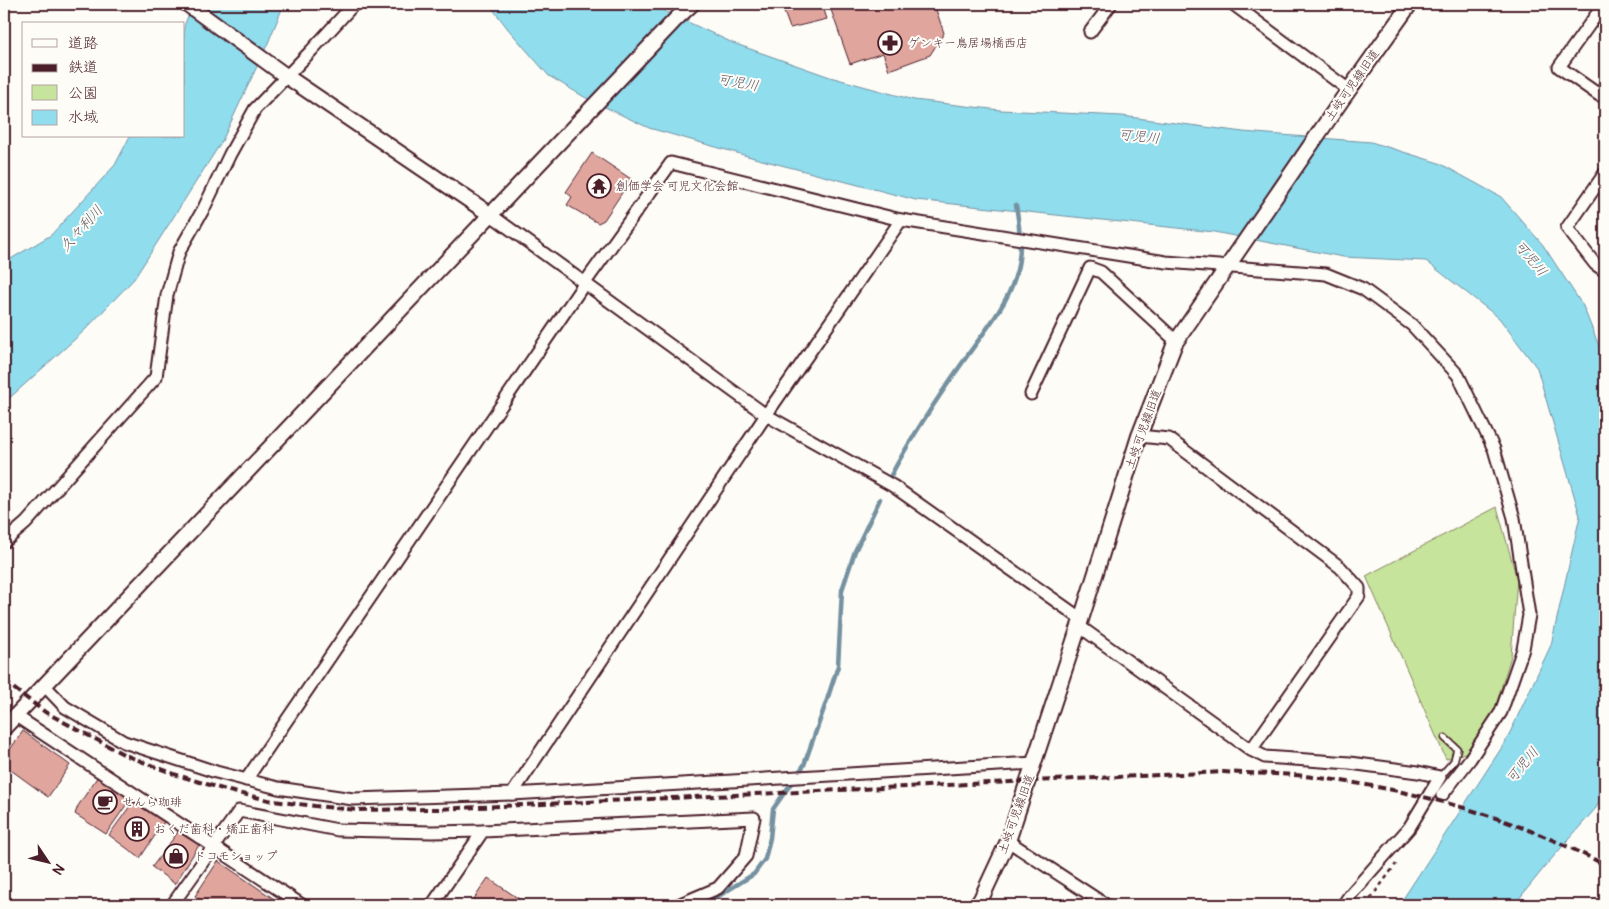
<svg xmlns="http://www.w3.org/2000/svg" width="1609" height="909" font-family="Pangolin,'Klee One',sans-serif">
  <rect width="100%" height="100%" fill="#fdfcf7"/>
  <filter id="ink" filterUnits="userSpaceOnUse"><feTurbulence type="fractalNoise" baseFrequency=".02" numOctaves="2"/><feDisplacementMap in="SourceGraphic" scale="10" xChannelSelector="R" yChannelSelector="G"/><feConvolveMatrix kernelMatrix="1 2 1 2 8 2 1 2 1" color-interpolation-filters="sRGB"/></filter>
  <g filter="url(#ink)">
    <path fill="#c6e49b" stroke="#888263" d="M1497,507L1517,579L1511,656L1494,712L1468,752L1446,759L1366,576Z"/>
    <g fill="#90ddee" stroke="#7491a0">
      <path d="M193,4H284L268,43L222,141L134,279L85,330L4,403V263L51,235L115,165L130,136H184V26Z"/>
      <path d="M489,4H649L733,43L830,77L914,100L1000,110L1122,116L1243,132L1371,142L1439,163L1501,197L1543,245L1583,306L1605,361V790L1596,808L1548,863L1514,905H1399L1506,741L1551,645L1580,516L1537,368L1499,318L1426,261L1343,257L1214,232L916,200L758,159L649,128L586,98L549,76L508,29Z"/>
    </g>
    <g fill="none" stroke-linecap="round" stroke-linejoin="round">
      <g stroke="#7491a0" stroke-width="4.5">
        <path d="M889,479C911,437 938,397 965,359C983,333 1006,307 1015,277C1023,252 1020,230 1016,205"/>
        <path d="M704,905L754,874L765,859L770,838L773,809L804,765L827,700L838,666L842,590L855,551L880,499"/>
      </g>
    </g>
    <g fill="#e0a69e" stroke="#4a1f2b">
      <path d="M781,4H822L827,19L790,28Z"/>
      <path d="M829,4H934L944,33L930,55L889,70L883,53L850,64Z"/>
      <path d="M592,153L631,179L604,220L598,223L567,205L572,197L566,192Z"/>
      <path d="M23,731L70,765L48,797L4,765V758Z"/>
      <path d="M98,776L131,798L106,834L75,814L78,806Z"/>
      <path d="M133,802L164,822L140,858L109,835Z"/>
      <path d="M178,832L199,845L175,884L152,867Z"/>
      <path d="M218,861L283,905H199L202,901L195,896Z"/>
      <path d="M488,878L528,905H470Z"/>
    </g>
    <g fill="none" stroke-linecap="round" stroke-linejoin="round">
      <g stroke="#4a1f2b" stroke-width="9">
        <path id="service" d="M1440,777L1454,761L1457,749L1445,738"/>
      </g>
      <g stroke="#4a1f2b" stroke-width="15">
        <g id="minor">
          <path d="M1233,4L1349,90"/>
          <path d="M1604,4L1559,67L1599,95L1605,86"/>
          <path d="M1090,32L1111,4"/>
          <path d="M1605,173L1567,228L1595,264L1605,271"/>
          <path d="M491,215L766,415L893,486L1080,618"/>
          <path d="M1031,394L1090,268L1101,272L1176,341"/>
          <path d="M4,542L26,523L156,377L167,295L179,252L204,208L230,154L255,109L311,51L354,4"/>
          <path d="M1079,626L1251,750L1359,596V588L1340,567L1169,439L1139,436"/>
          <path d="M45,686L65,707L124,742L216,772L278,788L353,799L512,794L1034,763"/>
          <path d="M16,716L302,905"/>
          <path d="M1251,750L1265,757L1350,763L1418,772L1440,777L1409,828L1350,895L1343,905"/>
          <path d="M246,780L584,284L671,163L901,220L1166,262L1326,274L1363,289L1412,325L1458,375L1494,449L1514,518L1529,615L1523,649L1501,712L1470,759L1442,795"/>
          <path d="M512,794L766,415L901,220"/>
          <path d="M1008,841L1106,905"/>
          <path d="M172,905L239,811L338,830L432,832L483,831"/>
          <path d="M432,905L483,831L754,818L746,856L718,888L678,905"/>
        </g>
      </g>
      <g stroke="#4a1f2b" stroke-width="18">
        <g id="tertiary">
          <path d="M187,4L286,76L491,215"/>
          <path d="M4,728L676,19L692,4"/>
          <path d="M977,905L981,899L1008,841L1079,626L1139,436L1175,343L1341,101L1410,4"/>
        </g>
      </g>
      <path stroke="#4a1f2b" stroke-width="2.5" stroke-dasharray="4 4" stroke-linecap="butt" d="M1366,905L1396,864"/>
      <use href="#service" stroke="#fdfcf7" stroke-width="5.5"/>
      <use href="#minor" stroke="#fdfcf7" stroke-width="11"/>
      <use href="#tertiary" stroke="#fdfcf7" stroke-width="14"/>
      <path stroke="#4a1f2b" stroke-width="4" stroke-dasharray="8 4" stroke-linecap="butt" d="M4,681L45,712L125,755L177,775L229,791L273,801L315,806L357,810L437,809L1224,772C1253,774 1283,773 1312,777C1414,789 1514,817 1605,865"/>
    </g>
  </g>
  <defs>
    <g id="pharmacy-ring" transform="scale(1.25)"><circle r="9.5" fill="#fdfcf7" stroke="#4a1f2b" stroke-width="1.5"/><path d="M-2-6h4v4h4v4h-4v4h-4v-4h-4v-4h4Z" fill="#4a1f2b"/></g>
    <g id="temple-ring" transform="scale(1.25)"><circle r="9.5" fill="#fdfcf7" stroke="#4a1f2b" stroke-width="1.5"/><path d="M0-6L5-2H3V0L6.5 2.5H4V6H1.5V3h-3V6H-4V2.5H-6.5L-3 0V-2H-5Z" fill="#4a1f2b"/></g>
    <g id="cafe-ring" transform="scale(1.25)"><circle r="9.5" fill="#fdfcf7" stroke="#4a1f2b" stroke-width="1.5"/><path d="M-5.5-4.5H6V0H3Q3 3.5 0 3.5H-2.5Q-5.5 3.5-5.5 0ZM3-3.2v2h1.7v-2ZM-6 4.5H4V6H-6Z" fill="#4a1f2b"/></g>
    <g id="building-ring" transform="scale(1.25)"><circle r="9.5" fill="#fdfcf7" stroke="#4a1f2b" stroke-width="1.5"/><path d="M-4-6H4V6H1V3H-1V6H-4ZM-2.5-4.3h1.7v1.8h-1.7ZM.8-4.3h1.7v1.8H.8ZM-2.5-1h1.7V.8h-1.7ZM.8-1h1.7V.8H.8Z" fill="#4a1f2b"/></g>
    <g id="shop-ring" transform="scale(1.25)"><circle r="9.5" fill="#fdfcf7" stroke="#4a1f2b" stroke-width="1.5"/><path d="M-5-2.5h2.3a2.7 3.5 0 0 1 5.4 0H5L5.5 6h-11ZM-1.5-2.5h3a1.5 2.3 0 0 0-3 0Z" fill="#4a1f2b"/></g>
  </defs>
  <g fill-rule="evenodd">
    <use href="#pharmacy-ring" x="890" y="43"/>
    <use href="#temple-ring" x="599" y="186"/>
    <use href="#cafe-ring" x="105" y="802"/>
    <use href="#building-ring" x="137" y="829"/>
    <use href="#shop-ring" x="176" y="856"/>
  </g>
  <g text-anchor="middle" stroke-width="4" stroke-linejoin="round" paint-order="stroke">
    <g font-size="12" fill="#4a1f2b" stroke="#fdfcf7" text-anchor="start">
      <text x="908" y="47">ゲンキー鳥居場橋西店</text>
      <text x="616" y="190">創価学会 可児文化会館</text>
      <text x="122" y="806">せんら珈琲</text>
      <text x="154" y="833">おくだ歯科・矯正歯科</text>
      <text x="194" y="860">ドコモショップ</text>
    </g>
    <g font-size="12" fill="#4a1f2b" stroke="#fdfcf7">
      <text transform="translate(1352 85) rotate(-55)" y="4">土岐可児線旧道</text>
      <text transform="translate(1143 429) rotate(-70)" y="4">土岐可児線旧道</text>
      <text transform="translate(1016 814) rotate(-70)" y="4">土岐可児線旧道</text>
    </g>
    <g font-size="14" font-style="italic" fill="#5f5866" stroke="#fdfcf7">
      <text transform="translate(738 82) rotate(10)" y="5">可児川</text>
      <text transform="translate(1139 136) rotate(6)" y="5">可児川</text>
      <text transform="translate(81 228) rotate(-48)" y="5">久々利川</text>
      <text transform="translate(1531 258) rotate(50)" y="5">可児川</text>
      <text transform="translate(1522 765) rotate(-50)" y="5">可児川</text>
    </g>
  </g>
  <rect width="1609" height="909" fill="none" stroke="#fdfcf7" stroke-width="20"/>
  <rect x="10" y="10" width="1589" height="889" fill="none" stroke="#4a1f2b" stroke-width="2" filter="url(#ink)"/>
  <rect x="22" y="22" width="162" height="115" fill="#fdfcf7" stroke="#b5a4a5"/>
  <rect x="32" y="39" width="25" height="8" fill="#fdfcf7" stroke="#b5a4a5"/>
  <text x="68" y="48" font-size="15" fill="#4a1f2b">道路</text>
  <rect x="32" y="64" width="25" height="8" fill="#4a1f2b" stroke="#b5a4a5"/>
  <text x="68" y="72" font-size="15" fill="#4a1f2b">鉄道</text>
  <rect x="32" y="85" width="25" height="15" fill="#c6e49b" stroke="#b5a4a5"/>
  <text x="68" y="98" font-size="15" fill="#4a1f2b">公園</text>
  <rect x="32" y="110" width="25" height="15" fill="#90ddee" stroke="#b5a4a5"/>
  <text x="68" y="122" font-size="15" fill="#4a1f2b">水域</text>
  <g transform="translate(48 862) rotate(125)" stroke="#fdfcf7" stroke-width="4" paint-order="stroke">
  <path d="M0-4L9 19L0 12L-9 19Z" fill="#4a1f2b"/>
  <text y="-8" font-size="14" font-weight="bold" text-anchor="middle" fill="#4a1f2b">N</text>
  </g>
</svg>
